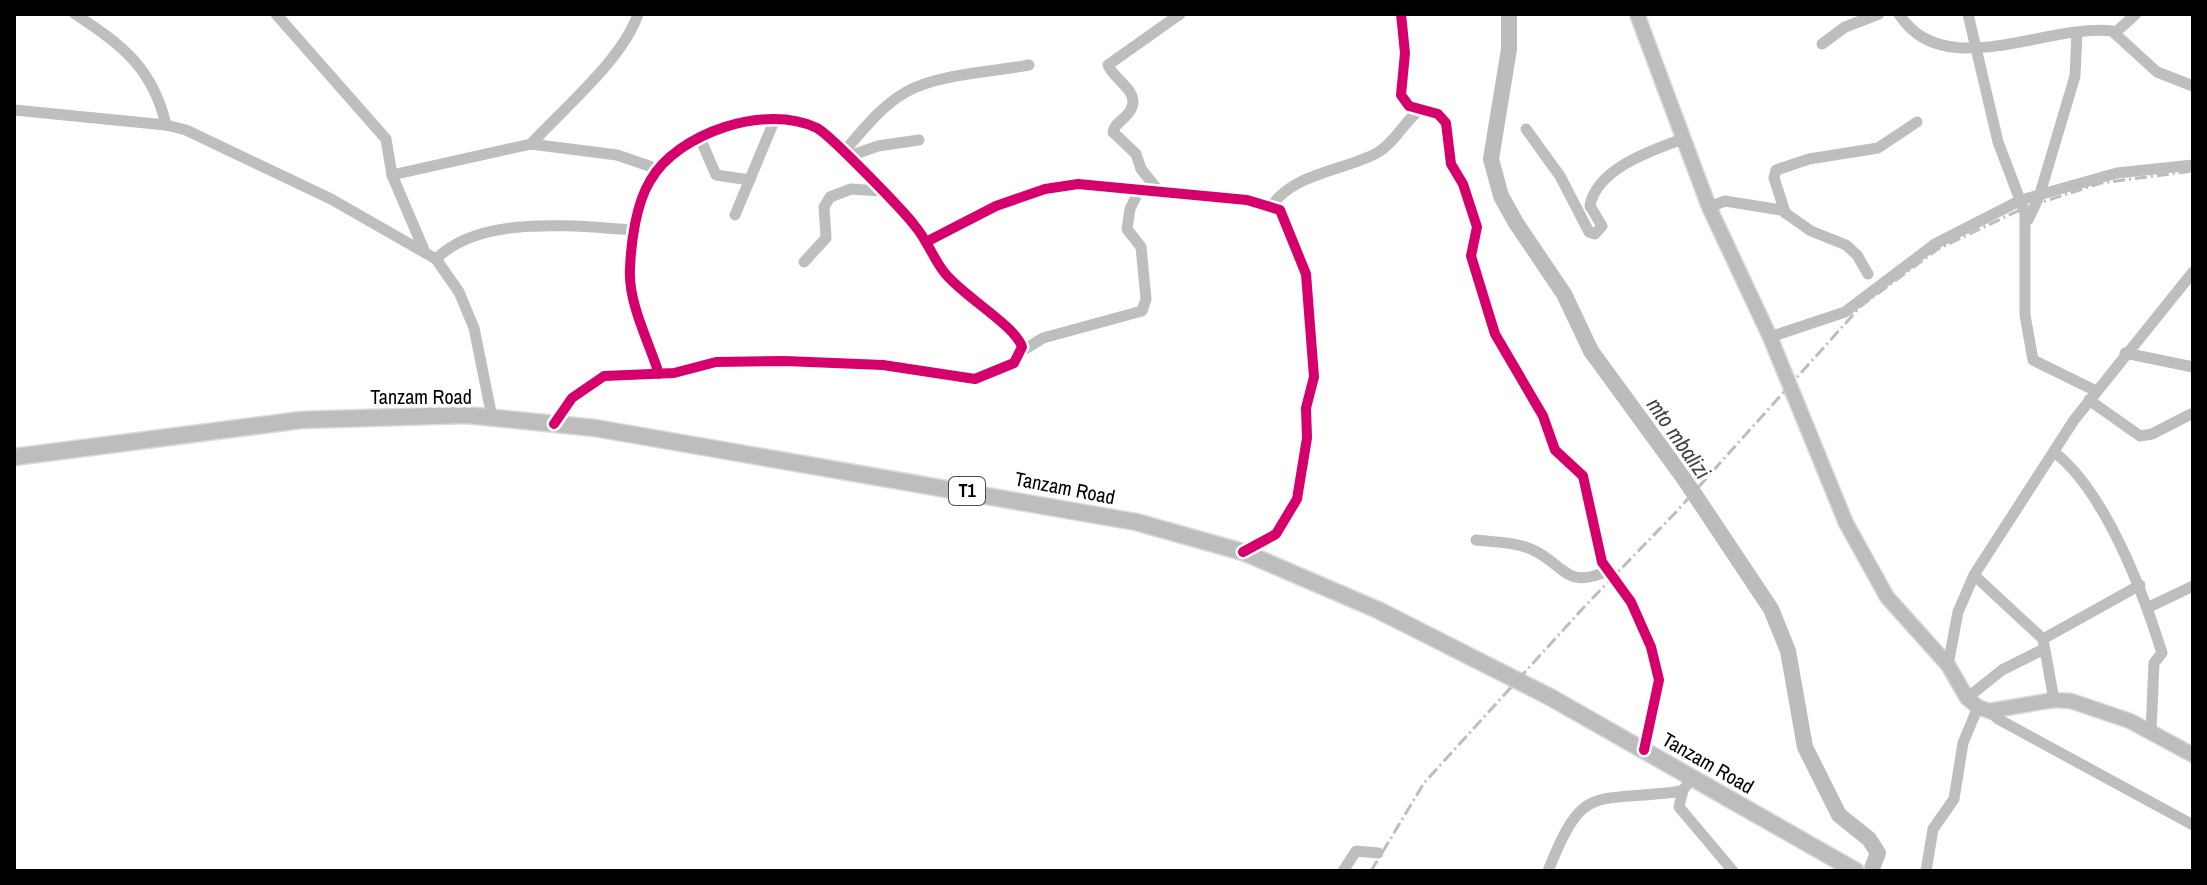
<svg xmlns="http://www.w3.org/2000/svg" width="2207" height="885" font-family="'Archivo Narrow',sans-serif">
  <rect width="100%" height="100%" fill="#fff"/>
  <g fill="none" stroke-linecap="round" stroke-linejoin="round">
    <path stroke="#bcbcbc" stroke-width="16" d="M1509,14V49L1491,159L1501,196L1516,223L1564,294L1591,351L1683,477L1771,609L1788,651L1805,747L1839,815L1869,839L1878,853L1871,871"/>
    <g stroke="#dbdbdb" stroke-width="17">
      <path id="major" d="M1637,14L1709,207L1770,337L1846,523L1887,597L1948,665L1967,698L1978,707L1989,711L2054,700L2071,701L2130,721L2193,755"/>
    </g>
    <g stroke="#dbdbdb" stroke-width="19">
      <path id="highway" d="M14,457L301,420L466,415L595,428L1136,522L1243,552L1378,610L1550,697L1856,871"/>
    </g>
    <g stroke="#bebebe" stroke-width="11">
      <path d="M75,14C122,45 153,68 166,125"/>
      <path d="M276,14L386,139L392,175L424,250"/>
      <path d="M1401,14L1405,53L1401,95L1409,106L1438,114L1446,123L1451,164L1463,184L1477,227L1471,256L1495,334L1543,416L1555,450L1583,476L1602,562L1631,602L1651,647L1659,680L1644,750"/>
      <path d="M1899,14C1943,84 2047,23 2112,31L2157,72L2193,86"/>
      <path d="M1968,14L1998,142L2025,213V315L2033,360L2096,391"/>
      <path d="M2116,32L2136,14"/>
      <path d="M1822,44L1845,27L1879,14"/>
      <path d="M14,110L166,125L186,130L331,199L436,259L459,292L474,328L492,417"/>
      <path d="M1526,129L1560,176L1589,232L1595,234L1602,226L1590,206C1596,169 1652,150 1683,139"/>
      <path d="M700,138L716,175L750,180"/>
      <path d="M531,144C564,108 623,59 638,14"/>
      <path d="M843,153C861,132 881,106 906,92C937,74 993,72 1029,65"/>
      <path d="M847,157L878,146L919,140"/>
      <path d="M392,175L531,144L617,155L658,169"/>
      <path d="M1157,189L1141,169L1136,154L1113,132C1115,121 1128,119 1132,107C1138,90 1114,80 1108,65L1180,14"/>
      <path d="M1272,206C1291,174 1346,170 1377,153C1395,143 1404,121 1421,109"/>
      <path d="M1709,207L1725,201L1781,210L1811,231L1846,245L1857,255L1868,274"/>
      <path d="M1785,212L1774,178L1776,170L1809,159L1878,148L1917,122"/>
      <path d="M735,215L775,119"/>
      <path d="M2028,220L2039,197L2075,76L2077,33"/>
      <path d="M926,242L996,206L1045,189L1078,184L1247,200L1280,210L1306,274L1314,377L1306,408L1307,438L1297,499L1276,534L1243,552"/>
      <path d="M436,259C482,213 577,227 636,230"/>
      <path d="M804,262L826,238L824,207L830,197L851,189L880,191"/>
      <path d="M1770,337L1845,312L1935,244L2021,200L2117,173L2193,165"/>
      <path d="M1022,351L1043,338L1142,311L1146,299L1141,247L1127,229L1130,209L1140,188"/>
      <path d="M2125,353L2193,367"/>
      <path d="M2089,400L2140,436L2152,434L2191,414"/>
      <path d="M554,424L572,398L604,376L674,373L716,362L785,361L883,365L975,379L1014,363L1022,347C1015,325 961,295 944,272C933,258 927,240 915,226C903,210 830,135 817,128C766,103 677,133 650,181C636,204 631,242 630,269C628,303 649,342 659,374"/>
      <path d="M2054,452C2105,491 2143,592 2162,653L2154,663L2151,732"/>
      <path d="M1476,540C1494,542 1516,542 1533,550C1565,565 1566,590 1607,571"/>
      <path d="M1974,575L2043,639L2054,700"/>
      <path d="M2147,608L2193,586"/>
      <path d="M2043,639L2140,585"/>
      <path d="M1948,665L1958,612L1974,575L2074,420L2193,272"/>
      <path d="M1967,698L2002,670L2044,649"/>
      <path d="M1989,711L1998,719L2193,825"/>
      <path d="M1683,790L1679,807L1733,871"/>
      <path d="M1343,871L1356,851L1378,853"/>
      <path d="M1548,871C1583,784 1590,802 1675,792L1683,790L1693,777"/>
      <path d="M1926,871L1933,829L1954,799L1963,743L1978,707"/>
    </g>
    <use href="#major" stroke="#bdbdbd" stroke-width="14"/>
    <use href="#highway" stroke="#bdbdbd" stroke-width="16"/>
    <path stroke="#bdbdbd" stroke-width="3" stroke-dasharray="12 4 2 4" stroke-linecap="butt" d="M1371,871L1424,783L1585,606L1677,511L1861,306L1938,249L2024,208L2101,183L2193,171"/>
    <g stroke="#fff" stroke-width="15">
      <g id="cycleway">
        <path d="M1401,14L1405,53L1401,95L1409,106L1438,114L1446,123L1451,164L1463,184L1477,227L1471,256L1495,334L1543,416L1555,450L1583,476L1602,562L1631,602L1651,647L1659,680L1644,750"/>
        <path d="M926,242L996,206L1045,189L1078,184L1247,200L1280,210L1306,274L1314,377L1306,408L1307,438L1297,499L1276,534L1243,552"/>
        <path d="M554,424L572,398L604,376L674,373L716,362L785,361L883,365L975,379L1014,363L1022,347C1015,325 961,295 944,272C933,258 927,240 915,226C903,210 830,135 817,128C766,103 677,133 650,181C636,204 631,242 630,269C628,303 649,342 659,374"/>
      </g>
    </g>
    <use href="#cycleway" stroke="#d6006c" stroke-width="10"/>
  </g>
  <g text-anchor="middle" stroke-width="7" stroke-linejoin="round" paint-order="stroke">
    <rect fill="#fff" stroke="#4c4c4c" stroke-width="2" x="949" y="477" width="36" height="28" rx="6"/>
    <g font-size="18" font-weight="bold" fill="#000">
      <text x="967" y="497">T1</text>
    </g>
    <g font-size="20" fill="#000" stroke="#fff">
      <text x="421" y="404">Tanzam Road</text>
      <text transform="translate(1065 488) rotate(11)" y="7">Tanzam Road</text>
      <text transform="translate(1708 763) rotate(30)" y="7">Tanzam Road</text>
    </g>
    <g font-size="22" font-style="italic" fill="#414141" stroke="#fff">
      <text transform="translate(1679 438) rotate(55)" y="8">mto mbalizi</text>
    </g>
  </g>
  <rect width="2207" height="885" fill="none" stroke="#000000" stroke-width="32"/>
</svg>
